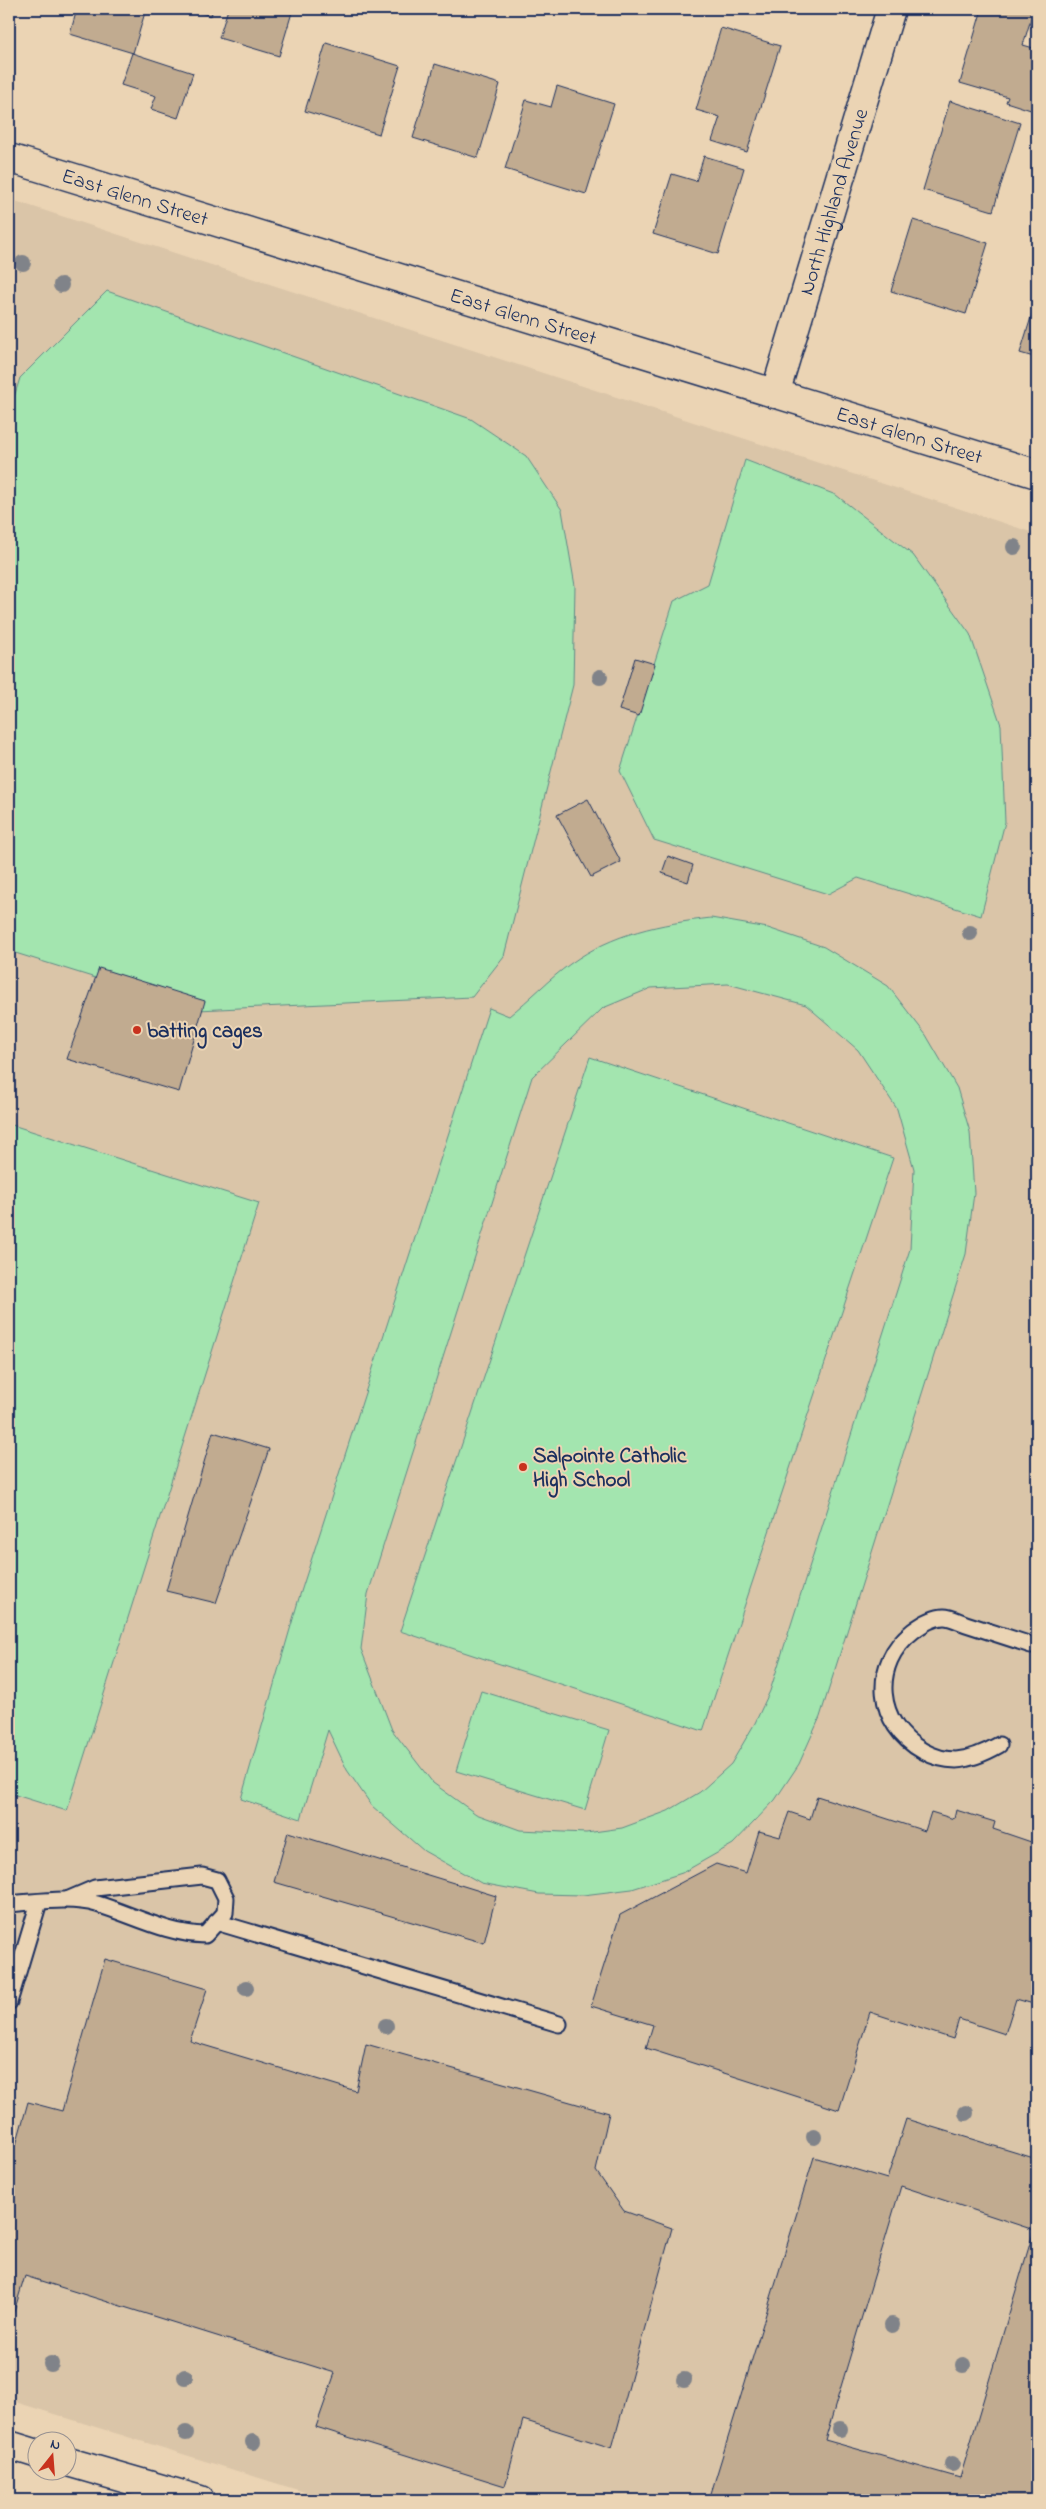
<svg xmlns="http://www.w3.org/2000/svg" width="1046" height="2509" font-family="'Indie Flower',sans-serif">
  <rect width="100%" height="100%" fill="#ebd4b4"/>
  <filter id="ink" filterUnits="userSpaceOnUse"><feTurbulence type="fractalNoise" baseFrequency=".02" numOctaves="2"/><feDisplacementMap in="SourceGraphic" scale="10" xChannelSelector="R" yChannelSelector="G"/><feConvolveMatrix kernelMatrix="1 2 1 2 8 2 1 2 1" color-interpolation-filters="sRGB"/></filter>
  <g filter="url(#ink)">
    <path fill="#dac5a8" d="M9,199L1037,534V2500H330L9,2400Z"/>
    <g fill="#a3e5af" stroke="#5f8a86" fill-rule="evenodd">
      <path d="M107,291L471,419L526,456L562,510L575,586L573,685L504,956L472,997L198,1010L9,951V413L20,378Z"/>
      <path d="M745,460L836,495L913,555L970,634L1001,725L1005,822L981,916L858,878L828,894L654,840L620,771L674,601L708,584Z"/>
      <path d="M711,918L768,928L824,947L888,986L926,1035L957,1088L970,1132L974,1193L966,1254L820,1717L799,1764L775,1800L733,1844L682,1873L632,1889L583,1895L539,1894L481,1883L424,1851L372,1806L347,1770L328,1730L301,1819L241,1799L299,1598L489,1008L509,1016C530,999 549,979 570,964C613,933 660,924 711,918ZM728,984L806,1005L858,1050L897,1109L914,1169L910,1249L770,1691L755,1723L731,1764L700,1792L668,1811L622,1828L586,1833L520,1830L476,1814L433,1783L392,1730L361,1649L368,1594L532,1077L603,1008L651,988Z"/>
      <path d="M590,1057L893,1158L703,1731L400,1631Z"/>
      <path d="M9,1124L259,1203L67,1811L9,1793Z"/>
      <path d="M481,1691L609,1730L585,1810L456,1771Z"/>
    </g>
    <g fill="#c1ab90" stroke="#1b2f5e" fill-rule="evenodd">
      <path d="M77,9H146L133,53L70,34Z"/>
      <path d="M188,9H213L211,16Z"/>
      <path d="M228,9H293L279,56L219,38Z"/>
      <path d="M982,9H1034L1023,45L1037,49V112L1006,102L1008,97L960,83Z"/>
      <path d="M721,28L780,46L747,152L712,141L720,117L696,110Z"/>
      <path d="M326,43L400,66L379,134L305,111Z"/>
      <path d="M132,53L193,73L178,118L151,109L156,96L121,85Z"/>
      <path d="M435,64L500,84L478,158L413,138Z"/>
      <path d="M557,86L614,104L586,194L505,169L526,100L551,107Z"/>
      <path d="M950,101L1020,123L993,211L923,190Z"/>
      <path d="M704,156L744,168L718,254L653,234L672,174L696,181Z"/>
      <path d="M913,220L988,243L966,314L891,291Z"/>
      <path d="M1037,298V358L1020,353Z"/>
      <path d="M635,658L655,664L639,716L619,710Z"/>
      <path d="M588,799L621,862L591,877L557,815Z"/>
      <path d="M668,856L693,865L688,882L662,873Z"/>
      <path d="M99,968L205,1001L179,1092L67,1059Z"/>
      <path d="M213,1432L269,1449L216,1603L166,1591Z"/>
      <path d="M817,1796L925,1831L931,1812L954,1819L956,1810L995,1822L993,1829L1037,1844V2005L1016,1999L1005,2034L959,2019L953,2039L870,2012L839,2110L646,2048L653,2025L591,2006L620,1915L716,1864L746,1873L759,1831L780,1837L789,1812L810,1819Z"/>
      <path d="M288,1832L496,1896L484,1943L274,1882Z"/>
      <path d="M105,1959L207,1989L190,2041L356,2091L366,2044L609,2113L596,2171L624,2211L672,2228L612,2448L523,2420L505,2486L316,2427L335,2373L25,2276L9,2328V2143L16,2145L28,2102L62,2111Z"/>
      <path d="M906,2119L1037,2159V2477L1030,2500H709L814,2157L887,2179ZM901,2186L1034,2230L960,2478L825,2440Z"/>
    </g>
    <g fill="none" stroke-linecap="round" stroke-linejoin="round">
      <g stroke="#1b2f5e" stroke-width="19">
        <g id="service">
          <path d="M999,1745C985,1753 972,1759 956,1760C945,1760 932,1756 923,1751C876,1725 870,1664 913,1631C921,1625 934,1617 944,1617C951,1617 960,1622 966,1624C988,1631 1010,1638 1031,1645"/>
          <path d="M9,1904C38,1902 69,1896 97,1904C133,1915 167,1934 205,1935L225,1913L226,1898L217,1880L202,1876L95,1888L67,1900"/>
          <path d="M216,1922L559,2024"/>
          <path d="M9,2002L39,1902"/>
        </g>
      </g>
      <g stroke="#1b2f5e" stroke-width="31">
        <g id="minor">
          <path id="s1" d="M775,394L891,9"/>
          <path d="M9,2445L38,2454"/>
          <path d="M68,2462L200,2500"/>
        </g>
      </g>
      <g stroke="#1b2f5e" stroke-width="31">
        <g id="tertiary">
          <path id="s2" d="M9,158L1037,474"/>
        </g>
      </g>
      <use href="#service" stroke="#ebd4b4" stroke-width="15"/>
      <use href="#minor" stroke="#ebd4b4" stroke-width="28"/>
      <use href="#tertiary" stroke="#ebd4b4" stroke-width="28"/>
    </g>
    <g fill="#808389">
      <circle cx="23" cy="263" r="8"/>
      <circle cx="61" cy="285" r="8"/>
      <circle cx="1014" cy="547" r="8"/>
      <circle cx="600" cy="677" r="8"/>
      <circle cx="970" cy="933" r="8"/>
      <circle cx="246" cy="1988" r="8"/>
      <circle cx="386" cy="2026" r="8"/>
      <circle cx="966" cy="2113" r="8"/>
      <circle cx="814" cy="2137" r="8"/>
      <circle cx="892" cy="2325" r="8"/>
      <circle cx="51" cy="2364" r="8"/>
      <circle cx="963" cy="2365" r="8"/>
      <circle cx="185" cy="2377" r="8"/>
      <circle cx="684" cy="2380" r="8"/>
      <circle cx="840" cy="2429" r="8"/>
      <circle cx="186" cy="2433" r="8"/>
      <circle cx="253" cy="2442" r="8"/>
      <circle cx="952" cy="2464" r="8"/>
    </g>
  </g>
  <g fill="#c8321e" stroke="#ebd4b4" stroke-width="2">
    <circle cx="137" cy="1030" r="5"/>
    <circle cx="523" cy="1467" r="5"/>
  </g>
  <g text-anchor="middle" stroke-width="4" stroke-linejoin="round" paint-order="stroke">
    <g font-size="21" fill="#1b2f5e" stroke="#ebd4b4">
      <text dy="7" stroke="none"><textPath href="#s2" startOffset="132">East Glenn Street</textPath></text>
      <text dy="7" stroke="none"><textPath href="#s1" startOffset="201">North Highland Avenue</textPath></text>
      <text dy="7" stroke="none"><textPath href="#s2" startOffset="538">East Glenn Street</textPath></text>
      <text dy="7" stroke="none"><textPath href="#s2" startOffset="942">East Glenn Street</textPath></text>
    </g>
    <g font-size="21" font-weight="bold" fill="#1b2f5e" stroke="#ebd4b4" text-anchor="start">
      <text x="147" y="1037">batting cages</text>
      <text x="533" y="1462">Salpointe Catholic<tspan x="533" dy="24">High School</tspan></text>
    </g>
  </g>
  <rect width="1046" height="2509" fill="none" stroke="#ebd4b4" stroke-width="30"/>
  <rect x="15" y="15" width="1016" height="2479" fill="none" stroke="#1b2f5e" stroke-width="2" filter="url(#ink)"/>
  <g transform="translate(52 2456) rotate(17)"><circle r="24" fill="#ebd4b4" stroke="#989292"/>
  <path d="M0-4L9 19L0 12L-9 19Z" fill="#c8321e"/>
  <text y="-8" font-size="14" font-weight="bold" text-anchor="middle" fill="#1b2f5e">N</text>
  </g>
</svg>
